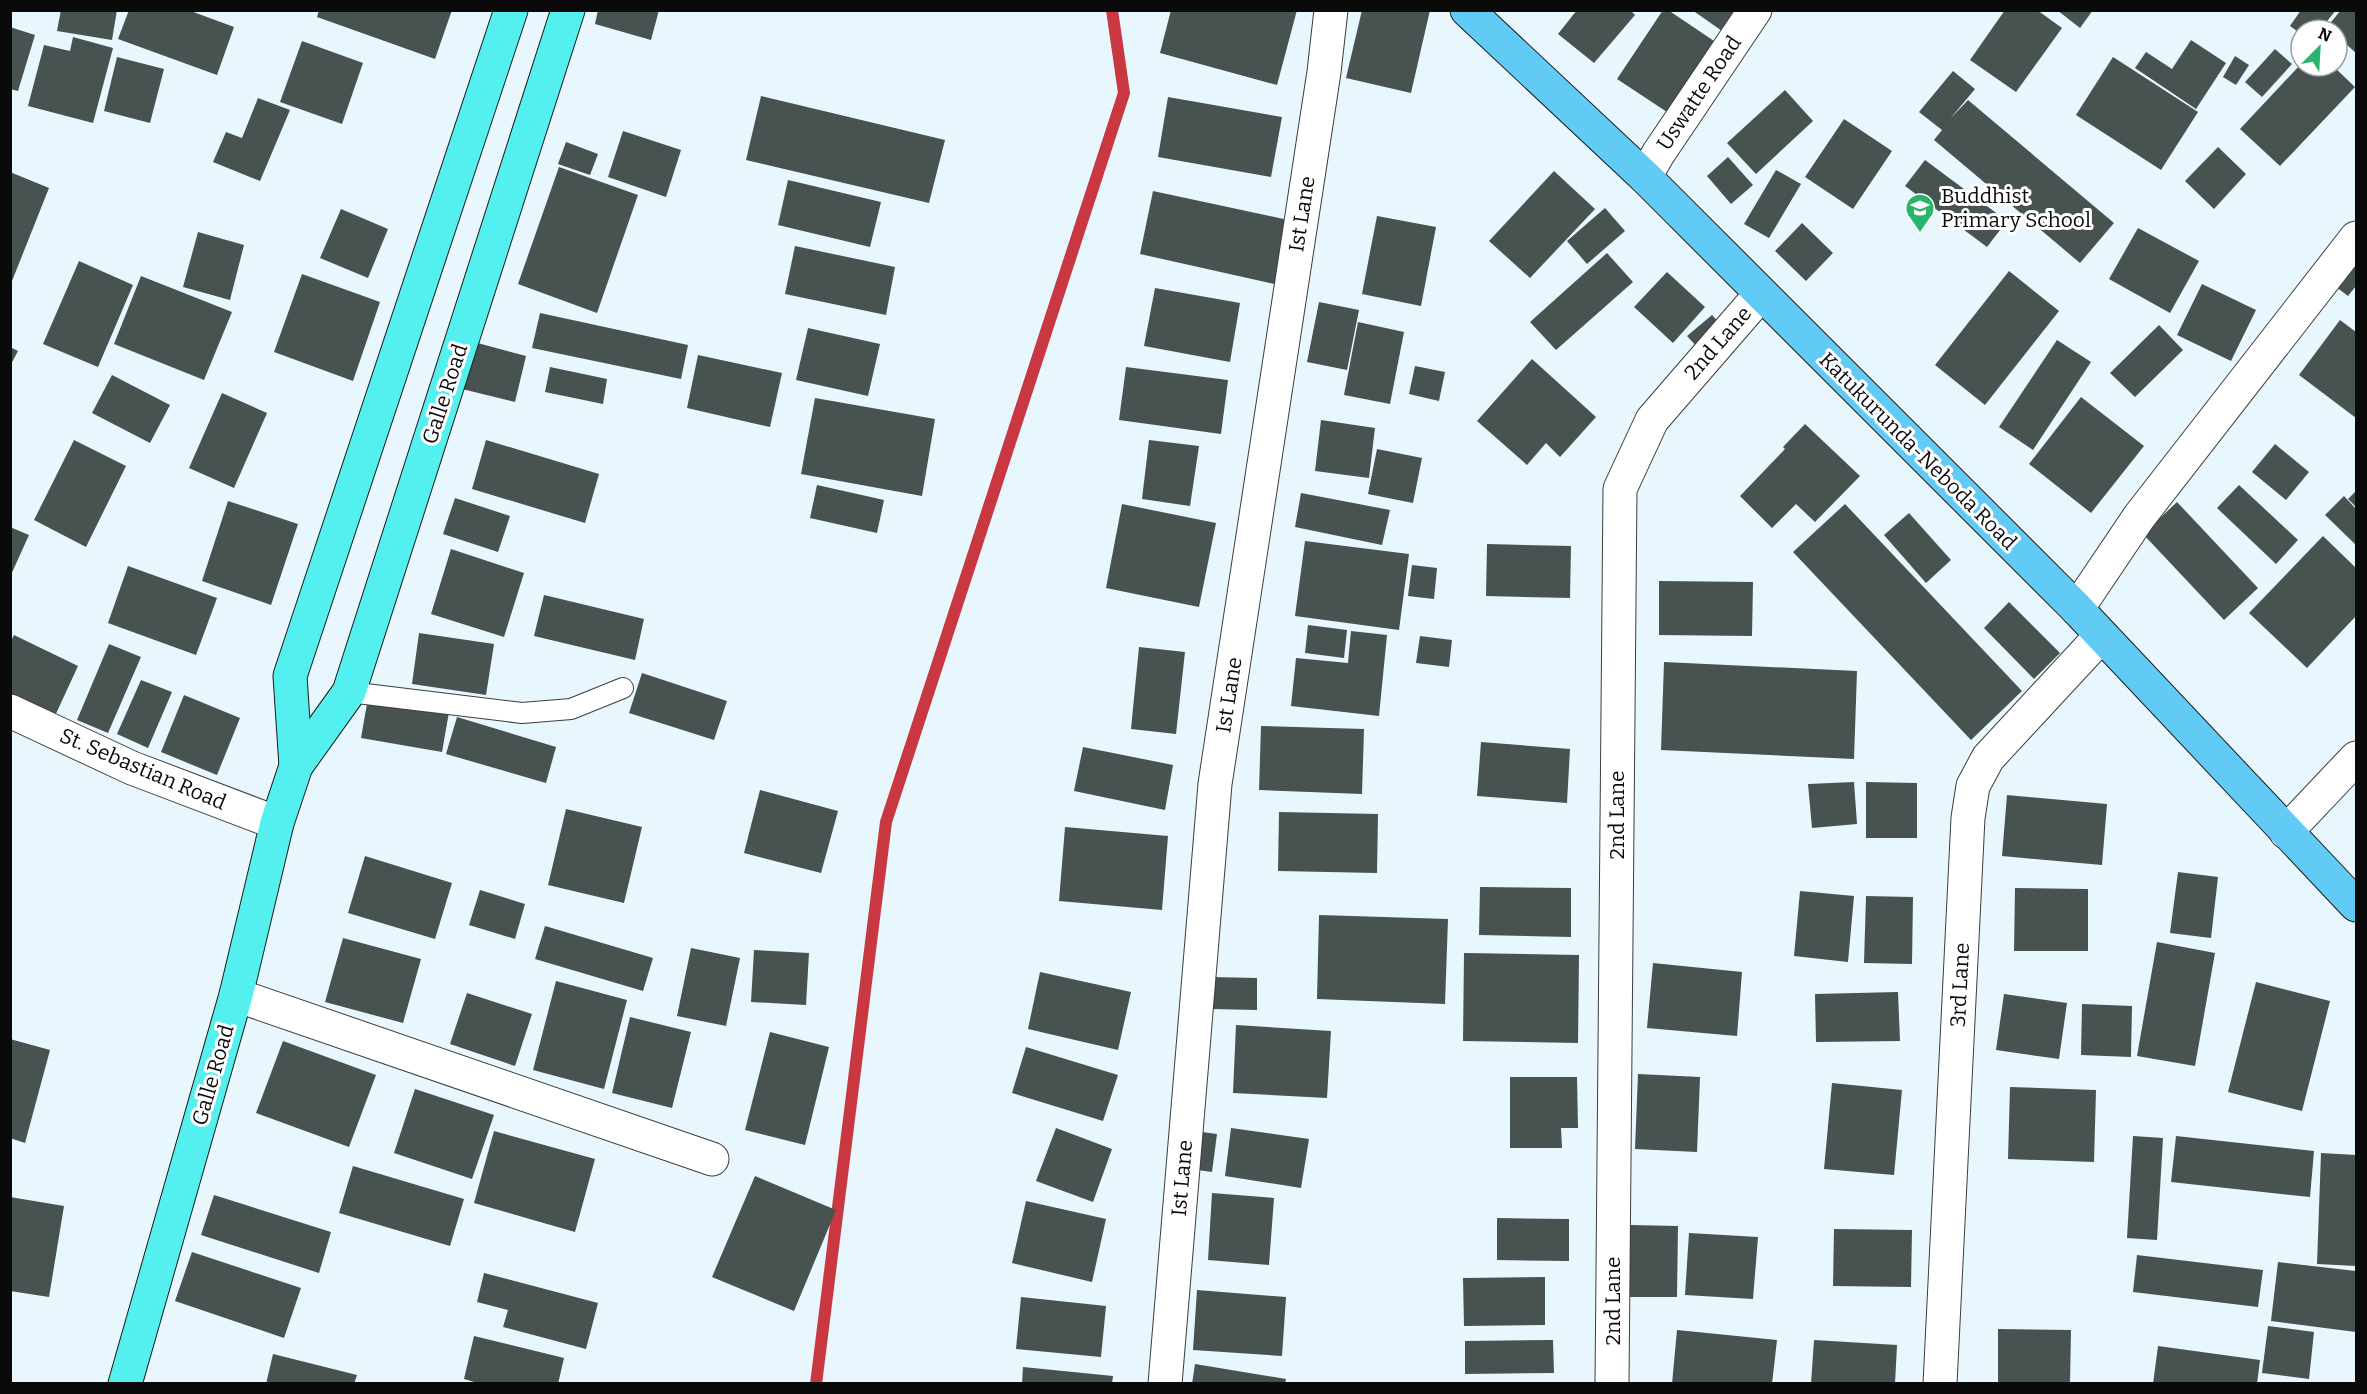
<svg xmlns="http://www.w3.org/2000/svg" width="2367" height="1394" font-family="Bitter,serif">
  <rect width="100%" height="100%" fill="#e8f7fe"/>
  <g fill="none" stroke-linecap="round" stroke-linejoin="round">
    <path stroke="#c93841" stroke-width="12" d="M816,1384L886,822L1124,93L1112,10"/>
  </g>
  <g fill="#475251">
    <path d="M61,10H117L112,40L57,31Z"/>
    <path d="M129,10H188L234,27L217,75L118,39Z"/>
    <path d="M319,10H452L435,59L317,17Z"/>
    <path d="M598,10H659L651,40L595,24Z"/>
    <path d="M1171,10H1297L1277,85L1160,53Z"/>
    <path d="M1362,10H1430L1411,93L1346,78Z"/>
    <path d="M1577,10H1630L1635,15L1594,63L1558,34Z"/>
    <path d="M1663,10H1668L1717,43L1670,114L1617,79Z"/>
    <path d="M1692,10H1740L1725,33Z"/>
    <path d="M2005,10H2037L2062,28L2016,92L1970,60Z"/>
    <path d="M2057,10H2093L2080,28Z"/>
    <path d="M2301,10H2336L2320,30H2301V34L2290,26Z"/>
    <path d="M2341,10H2356V53L2337,36V30H2330L2327,27Z"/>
    <path d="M10,27L35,35L18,91L10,89Z"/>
    <path d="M73,37L113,48L93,123L28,106L44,45L70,51Z"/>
    <path d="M2191,40L2226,63L2196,109L2135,68L2146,52L2172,69Z"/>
    <path d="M302,41L363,63L342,124L280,102Z"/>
    <path d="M2275,49L2292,64L2262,97L2245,82Z"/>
    <path d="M2235,56L2249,65L2236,85L2223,77Z"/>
    <path d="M117,57L164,69L150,123L104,111Z"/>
    <path d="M2113,57L2198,112L2161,170L2076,115Z"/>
    <path d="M2301,64V66H2333L2355,87L2280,166L2240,129Z"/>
    <path d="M1953,71L1975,89L1950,119L1968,100L2114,223L2080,263L1934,140L1942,130L1919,112Z"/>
    <path d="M1785,90L1813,121L1756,174L1727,143Z"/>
    <path d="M761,96L945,140L929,203L746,160Z"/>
    <path d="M1168,97L1282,117L1271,177L1158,157Z"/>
    <path d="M258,98L290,110L260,181L213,162L226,132L242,138Z"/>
    <path d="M1844,119L1892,151L1853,209L1805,177Z"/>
    <path d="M623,131L681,150L666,197L608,177Z"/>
    <path d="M566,142L598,154L590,175L558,164Z"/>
    <path d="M2218,147L2246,174L2214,209L2185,181Z"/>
    <path d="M1728,157L1753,185L1731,204L1707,176Z"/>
    <path d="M1925,160L2007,221L1987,247L1905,186Z"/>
    <path d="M559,167L638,195L597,313L518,284Z"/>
    <path d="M1776,170L1801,184L1769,238L1744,224Z"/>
    <path d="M1554,171L1595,209L1530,278L1489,241Z"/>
    <path d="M10,172L49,188L12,281H10Z"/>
    <path d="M788,180L881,202L870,247L778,225Z"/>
    <path d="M1153,191L1293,221L1279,285L1140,254Z"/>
    <path d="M1605,208L1625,231L1587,264L1567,241Z"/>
    <path d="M341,209L388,229L368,278L320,258Z"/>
    <path d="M1377,216L1436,227L1421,306L1362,294Z"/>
    <path d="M1802,223L1833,253L1806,281L1775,251Z"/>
    <path d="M2138,228L2199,261L2170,313L2109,279Z"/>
    <path d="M198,232L244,245L230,300L183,287Z"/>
    <path d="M795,246L895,267L886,315L785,294Z"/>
    <path d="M1607,253L1633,282L1556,350L1530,322Z"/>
    <path d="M79,261L133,285L98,367L43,344Z"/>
    <path d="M2356,262V286L2348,296L2336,287Z"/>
    <path d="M2009,271L2059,311L1985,405L1935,365Z"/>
    <path d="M1667,272L1705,307L1673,343L1634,307Z"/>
    <path d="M302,274L380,302L353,381L274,352Z"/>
    <path d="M141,276L232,312L204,380L114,344Z"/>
    <path d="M2202,284L2256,310L2231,361L2177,335Z"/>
    <path d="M1155,288L1240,303L1230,362L1144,346Z"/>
    <path d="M1319,302L1359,310L1347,370L1307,362Z"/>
    <path d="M540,313L688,345L681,379L532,348Z"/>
    <path d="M1712,315L1723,327L1699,349L1687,336Z"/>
    <path d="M2340,320L2356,332V418L2299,375Z"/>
    <path d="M1358,322L1404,332L1390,404L1344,395Z"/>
    <path d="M2159,325L2183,350L2135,397L2110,373Z"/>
    <path d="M808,328L880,344L868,396L796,380Z"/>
    <path d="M2057,340L2091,362L2033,450L1999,427Z"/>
    <path d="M474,342L526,356L515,402L462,389Z"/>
    <path d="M10,347L18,351L10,366Z"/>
    <path d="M698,355L782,373L770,427L687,408Z"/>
    <path d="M1532,359L1596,417L1560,457L1546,443L1527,465L1477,421Z"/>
    <path d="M1415,366L1445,372L1439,401L1409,394Z"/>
    <path d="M550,367L607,379L603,404L545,392Z"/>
    <path d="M1126,367L1228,380L1221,434L1119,420Z"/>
    <path d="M112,375L170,405L150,443L92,413Z"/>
    <path d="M222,393L267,413L234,488L189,468Z"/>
    <path d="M2081,397L2144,446L2091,513L2029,464Z"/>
    <path d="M815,398L935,419L922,496L801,474Z"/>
    <path d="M1321,420L1375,428L1369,478L1315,471Z"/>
    <path d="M1805,424L1860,476L1815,522L1796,504L1772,528L1740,496L1785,449L1783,447Z"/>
    <path d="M74,440L126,466L86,547L34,520Z"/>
    <path d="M486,440L599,474L585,523L472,489Z"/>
    <path d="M1149,440L1199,446L1190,506L1142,499Z"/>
    <path d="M2275,444L2309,472L2286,500L2252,472Z"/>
    <path d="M1377,449L1422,458L1413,503L1368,494Z"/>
    <path d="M817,485L884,500L877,533L810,518Z"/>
    <path d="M2239,485L2298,540L2276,564L2217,508Z"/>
    <path d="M2356,491V507L2348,499Z"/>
    <path d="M1301,493L1390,510L1382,545L1295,527Z"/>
    <path d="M2344,496L2356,509V545L2325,515Z"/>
    <path d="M455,498L510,516L498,552L443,534Z"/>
    <path d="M228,501L298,524L271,605L202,581Z"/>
    <path d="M2177,502L2258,588L2224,620L2143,534Z"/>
    <path d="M1122,504L1216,523L1199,607L1106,588Z"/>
    <path d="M1845,504L2022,691L1971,740L1793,552Z"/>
    <path d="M1909,513L1951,560L1926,583L1884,535Z"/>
    <path d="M10,527L29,535L10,577Z"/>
    <path d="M2323,536L2356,568V616L2307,668L2249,613Z"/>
    <path d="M1305,541L1409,554L1399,630L1295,616Z"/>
    <path d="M1487,544L1571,546L1570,598L1486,596Z"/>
    <path d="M451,549L524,573L504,637L431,614Z"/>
    <path d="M1412,565L1437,568L1434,599L1408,596Z"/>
    <path d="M128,566L217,598L196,655L108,623Z"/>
    <path d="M1659,581L1753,582L1752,636L1659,635Z"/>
    <path d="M544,595L644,619L635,660L534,636Z"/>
    <path d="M2009,602L2060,653L2034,679L1984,628Z"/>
    <path d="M1308,625L1347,630L1344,658L1305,653Z"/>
    <path d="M1351,631L1387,635L1379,716L1291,706L1296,658L1348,663Z"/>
    <path d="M419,633L494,644L486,695L412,684Z"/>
    <path d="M14,635L78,666L54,718L10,698V643Z"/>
    <path d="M1420,636L1452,640L1449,667L1416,663Z"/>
    <path d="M109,644L141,657L108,733L77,720Z"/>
    <path d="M1139,647L1185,652L1176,734L1131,729Z"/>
    <path d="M1664,662L1857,671L1854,759L1661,750Z"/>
    <path d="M642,673L727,701L714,740L629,713Z"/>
    <path d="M141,680L172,692L148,748L117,734Z"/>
    <path d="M184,695L240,718L217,775L161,752Z"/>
    <path d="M368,698L449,712L442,752L361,738Z"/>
    <path d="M457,717L556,747L546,783L446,754Z"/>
    <path d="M1261,726L1364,729L1362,794L1259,790Z"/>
    <path d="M1481,742L1570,749L1567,803L1477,796Z"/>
    <path d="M1083,747L1173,765L1165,810L1074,791Z"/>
    <path d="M1854,782L1857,824L1812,828L1808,784Z"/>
    <path d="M1866,782L1917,783V838H1866Z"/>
    <path d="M760,790L838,811L821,873L744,853Z"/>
    <path d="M2007,795L2107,804L2102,865L2002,856Z"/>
    <path d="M566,809L642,827L624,903L548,885Z"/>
    <path d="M1279,812L1378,814L1377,873L1278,871Z"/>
    <path d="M1065,827L1168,836L1162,910L1059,901Z"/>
    <path d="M365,856L452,883L435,939L348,913Z"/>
    <path d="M2178,872L2218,877L2211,938L2170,933Z"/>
    <path d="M1480,887L1571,888V937L1479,935Z"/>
    <path d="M2015,888L2088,889V951H2014Z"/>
    <path d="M480,890L525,904L515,939L469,925Z"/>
    <path d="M1800,891L1854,896L1848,962L1794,956Z"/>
    <path d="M1866,896L1913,897L1912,964L1864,963Z"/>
    <path d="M1319,915L1448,919L1445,1004L1317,999Z"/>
    <path d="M545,926L653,958L643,991L535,959Z"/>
    <path d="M343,938L421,959L403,1023L325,1002Z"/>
    <path d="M2157,942L2215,953L2195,1066L2137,1056Z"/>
    <path d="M691,948L740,958L726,1026L677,1016Z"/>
    <path d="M754,950L809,953L806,1005L751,1002Z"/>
    <path d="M1464,953L1579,955L1578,1043L1463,1041Z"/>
    <path d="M1653,963L1742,972L1737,1036L1647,1028Z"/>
    <path d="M1040,972L1131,992L1118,1050L1028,1029Z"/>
    <path d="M1212,977L1257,978V1010L1211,1009Z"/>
    <path d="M556,981L627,1000L604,1089L533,1070Z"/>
    <path d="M2256,982L2330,1001L2302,1111L2228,1092Z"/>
    <path d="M1898,992L1900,1041L1816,1042L1815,994Z"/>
    <path d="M467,993L532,1014L515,1066L450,1044Z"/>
    <path d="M2004,994L2067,1003L2059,1059L1996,1050Z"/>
    <path d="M2082,1004L2132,1006L2131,1057L2081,1055Z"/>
    <path d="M630,1017L691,1032L672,1108L612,1093Z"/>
    <path d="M1236,1025L1331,1031L1327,1098L1233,1093Z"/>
    <path d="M770,1032L829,1047L805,1145L745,1130Z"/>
    <path d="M10,1039L50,1050L25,1143L10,1138Z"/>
    <path d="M283,1041L376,1075L349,1147L256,1113Z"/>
    <path d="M1026,1047L1118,1075L1103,1121L1012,1093Z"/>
    <path d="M1638,1074L1700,1077L1697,1152L1635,1149Z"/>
    <path d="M1510,1077H1577L1578,1128H1561L1562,1148H1510Z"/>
    <path d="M1832,1083L1902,1090L1894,1175L1824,1169Z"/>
    <path d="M2010,1087L2096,1090L2094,1162L2008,1159Z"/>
    <path d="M415,1089L494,1115L472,1179L394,1153Z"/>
    <path d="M1056,1128L1112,1149L1093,1202L1036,1181Z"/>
    <path d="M1231,1128L1309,1139L1301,1188L1225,1176Z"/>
    <path d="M494,1131L595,1159L575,1232L474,1203Z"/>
    <path d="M1195,1131L1217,1134L1212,1172L1190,1169Z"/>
    <path d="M2133,1136L2163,1138L2157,1240L2127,1238Z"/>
    <path d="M2176,1136L2314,1151L2310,1197L2171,1182Z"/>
    <path d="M2321,1153L2356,1155V1266L2317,1264Z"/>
    <path d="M353,1166L464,1199L450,1246L339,1213Z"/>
    <path d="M755,1176L836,1210L794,1311L712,1277Z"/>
    <path d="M1212,1193L1274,1198L1269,1265L1208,1260Z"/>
    <path d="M214,1195L331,1232L319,1273L201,1235Z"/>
    <path d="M10,1197L64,1206L49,1297L10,1291Z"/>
    <path d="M1026,1201L1106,1219L1092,1282L1012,1263Z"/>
    <path d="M1497,1218L1569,1219V1261L1497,1260Z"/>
    <path d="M1630,1225L1678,1226L1677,1297H1630Z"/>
    <path d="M1834,1229L1912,1230L1911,1287L1833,1286Z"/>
    <path d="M1689,1233L1758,1237L1753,1299L1685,1295Z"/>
    <path d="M192,1252L301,1288L284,1338L175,1301Z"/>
    <path d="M2137,1255L2263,1270L2258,1307L2133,1292Z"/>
    <path d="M2278,1262L2356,1271V1332L2271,1321Z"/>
    <path d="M484,1273L598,1303L586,1349L503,1327L508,1310L477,1302Z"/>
    <path d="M1545,1277V1325L1464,1326L1463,1278Z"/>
    <path d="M1197,1290L1286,1297L1282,1356L1193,1350Z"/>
    <path d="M1021,1297L1106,1306L1101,1357L1016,1349Z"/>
    <path d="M2268,1326L2314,1332L2309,1379L2262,1373Z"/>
    <path d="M1998,1329L2071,1330L2070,1384H1998Z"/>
    <path d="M1677,1330L1777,1340L1772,1384H1672Z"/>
    <path d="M474,1336L564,1358L558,1384H481L464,1379Z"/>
    <path d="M1553,1340L1554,1373L1465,1374V1341Z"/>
    <path d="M1814,1340L1897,1345L1895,1384H1811Z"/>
    <path d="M2158,1346L2260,1360L2257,1384H2153Z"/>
    <path d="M273,1354L357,1375L354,1384H266Z"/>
    <path d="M1195,1364L1286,1379L1285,1384H1192Z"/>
    <path d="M1023,1367L1113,1376L1112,1384H1022Z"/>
  </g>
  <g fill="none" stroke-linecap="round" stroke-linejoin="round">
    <g stroke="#3d3d3d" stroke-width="22">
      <path id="lane" d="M349,692L522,713L571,709L623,688"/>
    </g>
    <g stroke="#3d3d3d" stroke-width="35">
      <g id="street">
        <path d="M1645,177L1658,154L1755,10"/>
        <path d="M2077,609L2139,517L2356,238"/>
        <path d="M10,711L132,768L277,823"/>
        <path d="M2286,832L2356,758"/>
        <path d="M236,995L712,1159"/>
        <path d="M1165,1384L1215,784L1324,72L1331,10"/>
        <path d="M1612,1384L1620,489L1652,420L1761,294"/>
        <path d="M1940,1384L1968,818L1973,786L1988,758L2101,636"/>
      </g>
    </g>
    <g stroke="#1b1b1b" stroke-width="35">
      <path id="primary" d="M1467,10L1645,177L2077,609L2356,905"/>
    </g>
    <g stroke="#1b1b1b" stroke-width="35">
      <g id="highway">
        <path d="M296,766L290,676L511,10"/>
        <path d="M125,1384L236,995L277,823L296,766L349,692L568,10"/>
      </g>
    </g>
    <use href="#lane" stroke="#fff" stroke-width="20"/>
    <use href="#street" stroke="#fff" stroke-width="33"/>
    <use href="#primary" stroke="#61caf5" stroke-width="33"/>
    <use href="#highway" stroke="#54f0ef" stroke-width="33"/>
  </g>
  <defs>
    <g id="school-pin" transform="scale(1.5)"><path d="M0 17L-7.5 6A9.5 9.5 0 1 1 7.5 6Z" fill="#27b56c" stroke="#fff"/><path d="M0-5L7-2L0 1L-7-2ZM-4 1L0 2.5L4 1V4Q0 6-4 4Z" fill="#fff"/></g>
  </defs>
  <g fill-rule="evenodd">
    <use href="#school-pin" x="1920" y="208"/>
  </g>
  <g text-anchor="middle" stroke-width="6" stroke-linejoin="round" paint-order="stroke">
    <g font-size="21" fill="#0a0a0a" stroke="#fff">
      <text transform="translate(1699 93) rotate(-56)" y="7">Uswatte Road</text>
      <text transform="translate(1302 214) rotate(-81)" y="7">Ist Lane</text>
      <text transform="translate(1718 343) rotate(-49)" y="7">2nd Lane</text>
      <text transform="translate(445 394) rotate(-72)" y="7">Galle Road</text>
      <text transform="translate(1918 451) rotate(45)" y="7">Katukurunda-Neboda Road</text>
      <text transform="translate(1229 695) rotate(-81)" y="7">Ist Lane</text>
      <text transform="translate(143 769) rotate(23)" y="7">St. Sebastian Road</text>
      <text transform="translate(1617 815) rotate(-90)" y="7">2nd Lane</text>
      <text transform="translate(1960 985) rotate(-87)" y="7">3rd Lane</text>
      <text transform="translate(213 1075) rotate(-74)" y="7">Galle Road</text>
      <text transform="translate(1182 1178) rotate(-85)" y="7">Ist Lane</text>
      <text transform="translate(1613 1301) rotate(-90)" y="7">2nd Lane</text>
    </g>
    <g font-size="21" fill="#0a0a0a" stroke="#fff" text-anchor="start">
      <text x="1941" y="203">Buddhist<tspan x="1941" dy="24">Primary School</tspan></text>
    </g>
  </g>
  <rect width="2367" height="1394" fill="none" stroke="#0a0a0a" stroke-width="24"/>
  <g transform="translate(2319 48) rotate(24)"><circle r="28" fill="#ffffff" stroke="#9d9d9d" stroke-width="1.5"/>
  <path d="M0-4.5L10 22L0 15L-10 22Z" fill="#27b56c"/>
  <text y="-9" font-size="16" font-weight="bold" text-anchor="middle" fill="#0a0a0a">N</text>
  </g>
</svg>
